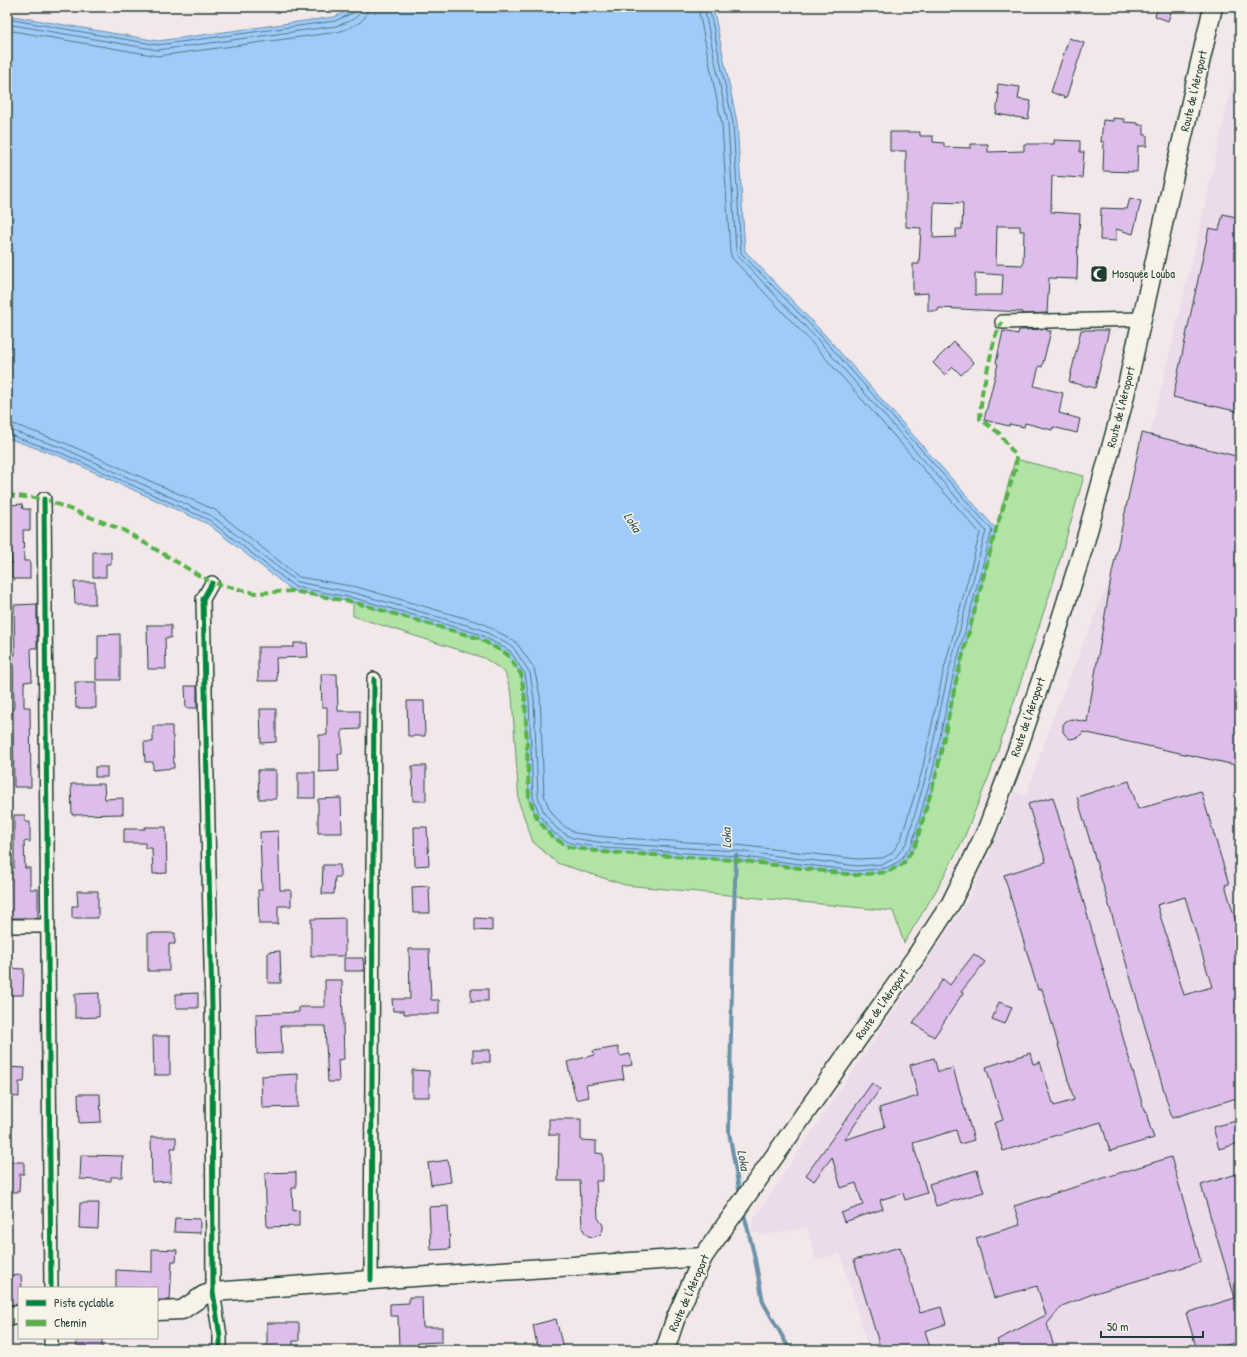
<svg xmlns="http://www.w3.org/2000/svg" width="1247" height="1357" font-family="'Patrick Hand',sans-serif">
  <rect width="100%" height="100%" fill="#f2e8e9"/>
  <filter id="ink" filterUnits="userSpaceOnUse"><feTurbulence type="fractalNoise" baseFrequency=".025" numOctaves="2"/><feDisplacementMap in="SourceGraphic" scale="8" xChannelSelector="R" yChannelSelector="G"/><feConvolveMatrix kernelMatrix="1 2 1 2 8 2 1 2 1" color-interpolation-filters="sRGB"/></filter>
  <g filter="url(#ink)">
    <path fill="#ecdbea" d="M1240,47V1350H869L840,1253L816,1260L807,1228L762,1235L752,1232V1221L967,902L993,845L1015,792L1026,795L1052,721L1112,573L1142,433L1150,434L1201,223Z"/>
    <path fill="#b0e3a4" stroke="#68906c" d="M1015,459L1084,476L1052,587L991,771L964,838L937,889L904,943L893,911L625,885L557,863L533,842L519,803L512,696L505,672L484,658L353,616V602L478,638L507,654L521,674L525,699L529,798L537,818L551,836L603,852L736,860L856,875L903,864L915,846L936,775L957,677Z"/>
    <path fill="#9fcbf9" stroke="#6c92aa" d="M357,7H713L737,122L745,251L824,334L996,529L957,677L936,775L915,846L903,864L887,872L856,875L736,860L603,852L569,847L551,836L537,818L529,798L525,699L521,674L507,654L478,638L353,602L293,591L208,524L59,456L7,438V15L158,41L334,17Z"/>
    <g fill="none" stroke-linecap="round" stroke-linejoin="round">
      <g stroke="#527683" stroke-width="1">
        <path d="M7,19L158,45L335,21L355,12L357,7"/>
        <path d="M7,24L158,50L336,26C345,23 361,19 362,7"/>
        <path d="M7,30L158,56L338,32C351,27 368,23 368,7"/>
        <path d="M7,423L13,424L65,443L215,510L299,577L357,587L482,623L516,642L534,668L540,696L544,795L550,810L561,824L575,833L605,837L737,845L857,859L883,858L892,853L901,839L922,771L943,673L980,533L813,344L732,258L730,251L722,125L698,7"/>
        <path d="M7,429L63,448L212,516L297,582L355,593L480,629L513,647L530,673L534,699L538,796L544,813L557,829L572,838L604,843L737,851L857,866L884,864L896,857L907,842L927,772L948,674L986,531L818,340L737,255L736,251L728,124L704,7"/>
        <path d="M7,434L61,453L209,520L295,587L354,598L479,634L510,651L525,674L529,699L533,797L540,816L554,833L570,843L604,848L736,856L856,871L886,868L900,861L912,844L932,774L953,676L992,530L821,336L741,253L733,123L709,7"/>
      </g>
      <g stroke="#6c92aa" stroke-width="4">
        <path d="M736,855L733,938L729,1132L740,1195"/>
        <path d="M743,1210L754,1254L763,1302L790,1350"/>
      </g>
    </g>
    <g fill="#ddbeeb" stroke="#1f3d34" fill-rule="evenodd">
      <path d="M1158,7H1173L1168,21L1155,16Z"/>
      <path d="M1069,38L1084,43L1066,98L1051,92Z"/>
      <path d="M998,84L1020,87L1018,99L1031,101L1028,119L996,114L999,94H997Z"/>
      <path d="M1113,118L1124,119V122L1138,123V125H1144V135H1147V146H1138L1137,172L1103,171L1104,142H1101L1103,120L1113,121Z"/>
      <path d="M890,132H920V136H933V142L944,143V147L971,148V144H988V152L1024,151V144H1054V140L1080,141V152H1084L1082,178L1052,176L1051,212L1080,214L1079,235H1078L1077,279L1049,278L1047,313L1023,314V312L939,308L938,311H928V293L913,294V264H919L921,228L906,227V151H890ZM934,202L963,203L962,229H956V237L933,238ZM997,226H1020V231H1024L1023,265L996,264ZM975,273L1003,275L1002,295H975Z"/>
      <path d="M1130,198L1141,201L1133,234L1116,229V241L1100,240L1101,208L1127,209Z"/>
      <path d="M1223,214L1240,218V412L1173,397L1209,228L1219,230Z"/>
      <path d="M1047,329V331H1051L1042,367L1039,366L1034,386L1063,393L1059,413L1080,419L1077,433L1053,427L1052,430L1025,423L1024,427L1009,424V426L984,420L998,364L996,363L1003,331L1018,334L1019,330Z"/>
      <path d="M1081,330H1109L1095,388L1069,382Z"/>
      <path d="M954,342L974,363L961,375L953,367L945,375L933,363Z"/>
      <path d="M1142,433L1240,457V766L1083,732L1079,737L1071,739L1068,738L1063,732V725L1066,721L1071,719L1087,722L1112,573Z"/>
      <path d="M22,504L23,509H30V530H23L24,561H30V579H12L10,505Z"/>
      <path d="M93,552H111V564H106V577H93Z"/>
      <path d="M74,582H95V604H75Z"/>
      <path d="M37,604V648H31L32,681L24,682V707H30L31,787H14L13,708H14L13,655H15L14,605Z"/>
      <path d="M147,625H171V638H165L166,669H148Z"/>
      <path d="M120,634V680H96V659H98V635Z"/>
      <path d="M294,643H307L308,657L276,658L277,681H258V647H294Z"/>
      <path d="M321,674H337L338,711H360V729L342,730V754H338L339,771L319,772V735H327V707H322Z"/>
      <path d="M75,682H96V708H76Z"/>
      <path d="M185,686H197V708H186Z"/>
      <path d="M407,701H424L425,736H408Z"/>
      <path d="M260,709H276V742L261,743Z"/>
      <path d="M153,726H172V736H173L174,768L153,770V762H145L144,742H153Z"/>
      <path d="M412,766H426V801H413Z"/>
      <rect x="95" y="767" width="12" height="10"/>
      <path d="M258,770H276V799H259Z"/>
      <rect x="298" y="772" width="17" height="26"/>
      <path d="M1129,781L1138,809L1201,791L1229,884L1225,885L1240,935V1097L1172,1118L1077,797ZM1185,897L1212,987L1184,995L1157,905Z"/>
      <path d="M71,784H104L105,799L123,798V814L72,815Z"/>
      <path d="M1053,797L1145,1113L1146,1112L1150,1127L1154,1138L1110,1151L1101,1122L1003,1151L994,1123L1003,1120L986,1067L1030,1053L1033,1064L1040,1062L1054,1106L1074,1100L1042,989L1038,990L1004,875L1046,862L1028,804Z"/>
      <path d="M341,798L342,833H318V799Z"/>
      <path d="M14,815H25V822H30V842L24,841L25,868H30V889H38V918H7V890H9V868H14Z"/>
      <path d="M145,827H166L167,873L153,874L152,848H145V843H124V829H145Z"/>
      <path d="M414,827H427L429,865L415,866Z"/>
      <path d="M278,831L280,890H291V906H278V924H259L258,890H262L260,832Z"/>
      <path d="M323,865H340V877H335L334,894H322Z"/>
      <path d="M429,886L430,913H413L412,887Z"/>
      <path d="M77,891H98V918H72V906H78Z"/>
      <path d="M345,918V956H311V919Z"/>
      <path d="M475,918L492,919V931L475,930Z"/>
      <path d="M148,933H175V944H169V971H148Z"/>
      <path d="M409,949H429L431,1000H439V1014H404V1011H393L392,999H410Z"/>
      <path d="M280,951L281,983H268V952Z"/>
      <path d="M974,954L985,962L961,992L963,993L934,1037L913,1023L943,979L950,985Z"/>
      <path d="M344,958H363L364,971H344Z"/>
      <path d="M7,968L24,969L23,995H7Z"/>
      <path d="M325,980H342L344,1059L338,1060L339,1082H328L325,1026H281L282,1053L257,1054L256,1014L299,1012V1007H325Z"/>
      <rect x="471" y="989" width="17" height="12"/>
      <path d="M99,993V1017L75,1018V994Z"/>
      <path d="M198,993V1008H176V994Z"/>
      <path d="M999,1002L1012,1007L1005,1024L992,1019Z"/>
      <path d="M153,1036H170V1075H154Z"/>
      <path d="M618,1047L620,1056L630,1054L632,1065L622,1067L624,1079L586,1085L589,1097L576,1100L567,1062L594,1055L593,1051Z"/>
      <rect x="473" y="1050" width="17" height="12"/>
      <path d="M934,1058L938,1072L953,1068L974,1140L960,1144L956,1130L913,1143L927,1193L905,1200L903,1193L880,1200L883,1209L844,1222L841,1213L863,1205L856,1183L841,1188L832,1157L814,1181L806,1175L872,1083L880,1089L844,1140L885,1127L879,1108L918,1096L910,1065Z"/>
      <path d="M7,1067L25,1068L24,1082H19V1097L7,1096Z"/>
      <path d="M412,1070L429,1071V1097H412Z"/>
      <path d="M298,1074V1107L262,1108L261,1076Z"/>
      <path d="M78,1094H100L101,1122L79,1123Z"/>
      <path d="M549,1119H581V1140L596,1141V1153L603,1154V1181H596L598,1218L603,1225V1229L601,1234L597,1236L593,1237L588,1236L585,1233L582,1227L580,1181H558L559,1135H549Z"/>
      <path d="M1240,1120V1143L1219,1149L1213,1127Z"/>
      <path d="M151,1137H176V1148H171V1181L152,1182Z"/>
      <path d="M81,1155L123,1156L122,1177H111V1181L80,1179Z"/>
      <path d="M1171,1157L1201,1262L1095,1293L1062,1306L1047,1324L1055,1350H1000L997,1340L1046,1315L1037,1286L994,1298L976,1238L1020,1225L1014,1206Z"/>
      <path d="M448,1160L451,1182L431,1185L428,1163Z"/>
      <path d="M7,1162H24V1174H20L19,1192H7Z"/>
      <path d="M977,1170L984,1192L936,1206L929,1184Z"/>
      <path d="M296,1172V1188H292L293,1211L299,1210V1226L267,1227L265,1173Z"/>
      <path d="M1240,1173V1341L1211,1350H1197L1186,1313L1235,1298L1201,1185Z"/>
      <path d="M80,1203H99L98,1229L79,1228Z"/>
      <path d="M448,1206L450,1249L431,1250L429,1207Z"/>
      <path d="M175,1218L200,1219V1233L174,1232Z"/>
      <path d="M900,1247L920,1313L941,1307L946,1324L925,1331L931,1350H881L854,1260Z"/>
      <path d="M152,1249L177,1250L176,1261H172L170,1300H157V1288H116V1270L152,1272Z"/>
      <path d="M21,1275L22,1288H19V1304L7,1305V1276Z"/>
      <path d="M409,1297H422L423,1327H442V1342L417,1343L418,1350H399L398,1316H390V1304L409,1303Z"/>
      <path d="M556,1319L563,1348L554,1350H538L533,1325Z"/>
      <path d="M267,1323H299V1341H293V1350H267Z"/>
      <path d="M76,1338H102V1350H77Z"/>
    </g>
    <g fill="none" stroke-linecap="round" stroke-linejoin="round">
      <g stroke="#1f3d34" stroke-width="16">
        <g id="street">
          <path d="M1002,322L1142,319"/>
          <path d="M44,499L51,1288"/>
          <path d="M212,583L203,599L212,1008L213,1292L220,1336V1350"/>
          <path d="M7,926H48"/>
          <path d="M371,1280L374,679"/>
          <path d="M51,1350V1338"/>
        </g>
      </g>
      <g stroke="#1f3d34" stroke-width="21">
        <g id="secondary">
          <path d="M157,1311L182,1310L204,1295L213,1292L371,1280L703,1257"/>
          <path d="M7,1316L19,1315"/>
          <path d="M665,1350L675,1320L703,1257L915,958L951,903L986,832L1019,745L1048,660L1083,549L1123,404L1176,166L1213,7"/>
        </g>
      </g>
      <use href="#street" stroke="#f7f3e8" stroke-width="13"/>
      <use href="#secondary" stroke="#f7f3e8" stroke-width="18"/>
      <path stroke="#55b346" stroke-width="4" stroke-dasharray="8 4" stroke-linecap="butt" d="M7,495L44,499L123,530L212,583L255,593L293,591L353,602L478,638L507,654L521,674L525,699L529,798L537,818L551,836L569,847L603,852L736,860L856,875L887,872L903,864L915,846L936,775L957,677L996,529L1016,467V456L999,433L980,419L982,393L995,337L1002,322"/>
      <g stroke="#f7f3e8" stroke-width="8">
        <g id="cycleway">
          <path d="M44,499L51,1288"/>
          <path d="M212,583L203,599L212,1008L213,1292L220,1336V1350"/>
          <path d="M371,1280L374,679"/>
        </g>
      </g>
      <use href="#cycleway" stroke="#00873e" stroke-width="5"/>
    </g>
  </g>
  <defs>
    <g id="mosque-square" transform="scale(0.9)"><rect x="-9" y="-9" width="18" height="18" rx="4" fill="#1f3d34" stroke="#f7f3e8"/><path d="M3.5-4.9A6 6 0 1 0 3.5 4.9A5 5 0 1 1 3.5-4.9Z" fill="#fff"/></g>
  </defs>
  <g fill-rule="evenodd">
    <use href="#mosque-square" x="1099" y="274"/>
  </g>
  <g text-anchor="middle" stroke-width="3" stroke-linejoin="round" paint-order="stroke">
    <g font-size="12" fill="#1f3d34" stroke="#f7f3e8">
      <text transform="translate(1194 91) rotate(-77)" y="4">Route de l'Aéroport</text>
      <text transform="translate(1121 407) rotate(-76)" y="4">Route de l'Aéroport</text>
      <text transform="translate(1028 717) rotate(-71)" y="4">Route de l'Aéroport</text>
      <text transform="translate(882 1004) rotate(-55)" y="4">Route de l'Aéroport</text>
      <text transform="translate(689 1293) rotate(-66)" y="4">Route de l'Aéroport</text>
    </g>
    <g font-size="12" fill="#1f3d34" stroke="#f7f3e8" text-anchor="start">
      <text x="1112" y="278">Mosquée Louba</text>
    </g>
    <g font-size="13" font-style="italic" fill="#39595b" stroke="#f7f3e8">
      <text transform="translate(633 522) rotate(58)" y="5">Loka</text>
      <text transform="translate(726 838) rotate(-92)" y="5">Loka</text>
      <text transform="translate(744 1160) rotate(80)" y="5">Loka</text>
    </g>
  </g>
  <rect width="1247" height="1357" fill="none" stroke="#f7f3e8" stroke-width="24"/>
  <rect x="12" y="12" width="1223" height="1333" fill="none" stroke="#1f3d34" stroke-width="1.5" filter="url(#ink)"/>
  <rect x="18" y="1287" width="140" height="52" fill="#f7f3e8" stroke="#a1aaa0"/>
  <rect x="26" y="1300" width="20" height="6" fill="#00873e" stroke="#a1aaa0"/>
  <text x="54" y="1307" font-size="12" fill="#1f3d34">Piste cyclable</text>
  <rect x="26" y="1320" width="20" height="6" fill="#55b346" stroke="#a1aaa0"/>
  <text x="54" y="1327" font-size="12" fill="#1f3d34">Chemin</text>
  <path d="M1101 1331v6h102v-6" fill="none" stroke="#1f3d34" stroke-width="2"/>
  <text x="1107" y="1331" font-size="12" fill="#1f3d34" stroke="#f7f3e8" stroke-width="3" paint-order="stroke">50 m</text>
</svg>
